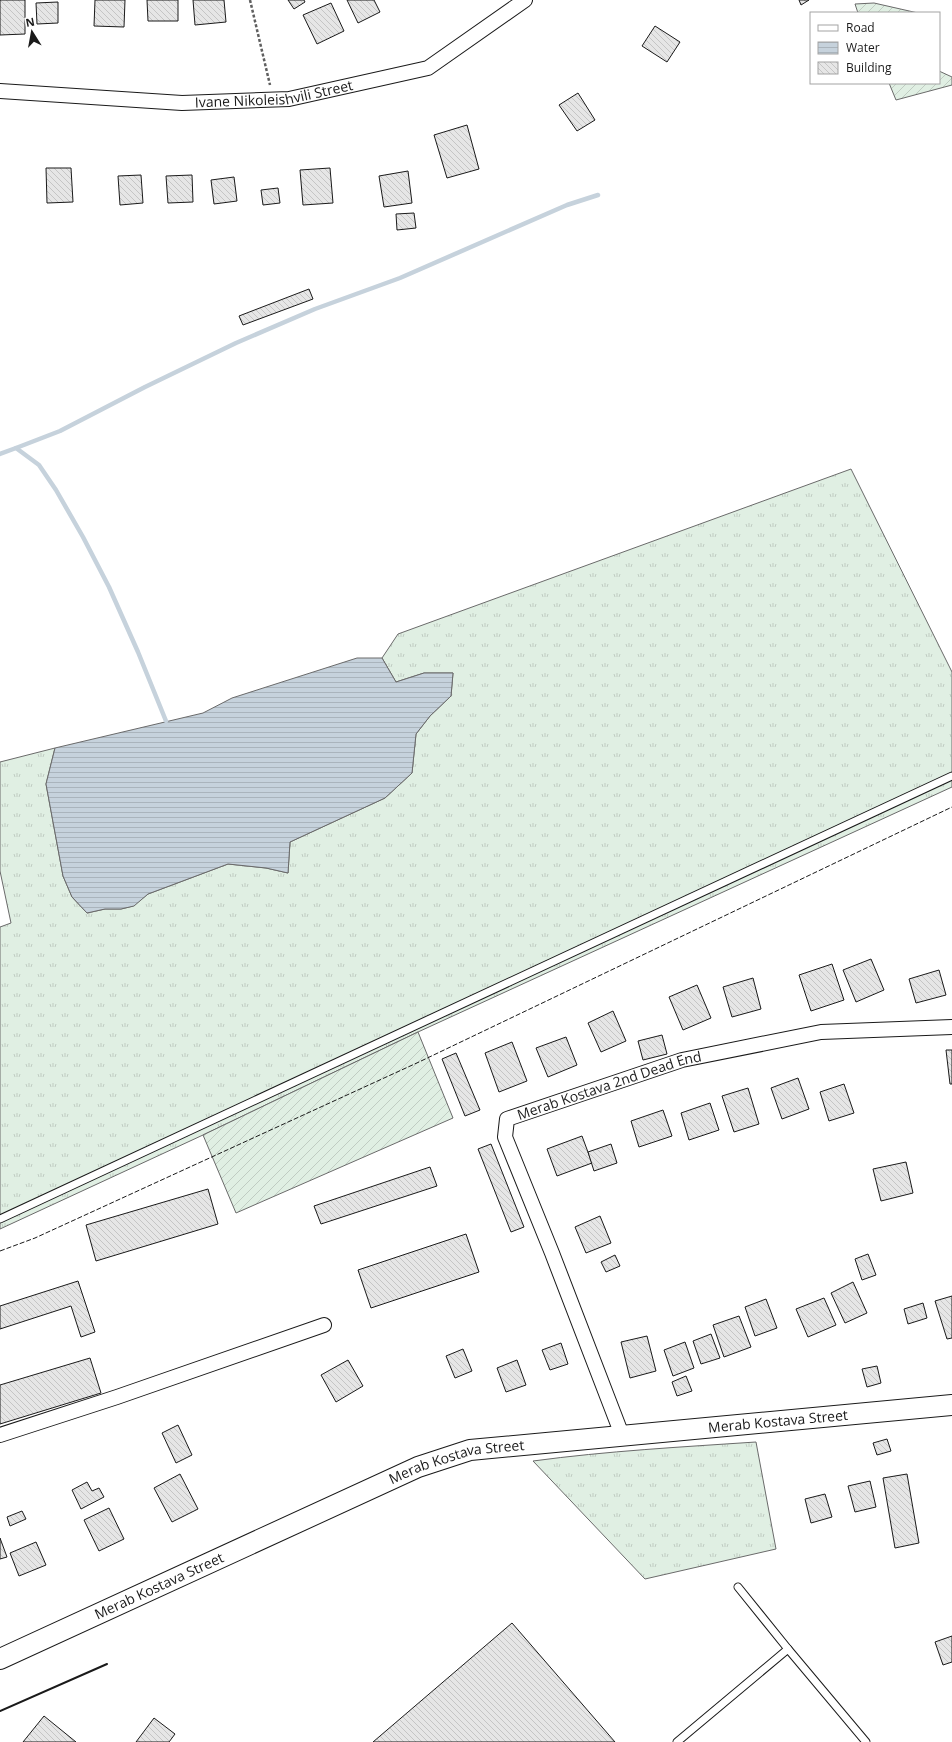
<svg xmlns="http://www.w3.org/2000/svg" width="952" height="1742" font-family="'Open Sans',sans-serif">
  <defs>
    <pattern id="grass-tufts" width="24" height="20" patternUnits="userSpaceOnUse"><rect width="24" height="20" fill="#e0efe3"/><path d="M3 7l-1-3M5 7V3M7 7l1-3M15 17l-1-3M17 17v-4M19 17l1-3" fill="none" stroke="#c0ccc2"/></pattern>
    <pattern id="garden-furrows" width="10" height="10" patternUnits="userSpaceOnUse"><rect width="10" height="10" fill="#e0efe3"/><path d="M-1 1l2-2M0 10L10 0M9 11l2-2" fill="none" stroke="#c0ccc2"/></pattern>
    <pattern id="water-rules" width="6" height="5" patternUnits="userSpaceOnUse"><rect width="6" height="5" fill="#c6d2dc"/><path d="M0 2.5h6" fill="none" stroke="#aab4bc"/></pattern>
    <pattern id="building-back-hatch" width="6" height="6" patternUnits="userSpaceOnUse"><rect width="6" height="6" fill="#e6e6e6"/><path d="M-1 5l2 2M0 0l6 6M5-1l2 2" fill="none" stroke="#c5c5c5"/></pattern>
  </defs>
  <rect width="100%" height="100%" fill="#fff"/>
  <g fill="url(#grass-tufts)" stroke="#6a6a6a">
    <path d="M851,469L952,672V787L418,1032L203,1135L0,1229V927L11,923L0,871V762L55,748L46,784L63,876L72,897L87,913L105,909H121L133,906L148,894L228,864L266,868L288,873L290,842L385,798L412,773L416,734L430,716L451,696L453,673H424L396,682L382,658L398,634Z"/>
    <path d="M756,1442L776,1549L645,1579L533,1461C607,1451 681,1447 756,1442Z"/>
  </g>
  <g fill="url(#garden-furrows)" stroke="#6a6a6a">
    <path d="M874,3L918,13H858L855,4Z"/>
    <path d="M939,71L952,77V85L896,100L889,83H939Z"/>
    <path d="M418,1032L453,1118L236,1213L203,1135Z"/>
  </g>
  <path fill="url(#water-rules)" stroke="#6a6a6a" d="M357,658H382L396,682L424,673H453L451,696L430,716L416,734L412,773L385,798L290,842L288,873L266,868L228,864L148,894L134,906L121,909H105L87,913L72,897L63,876L46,784L55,748L203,713L232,698Z"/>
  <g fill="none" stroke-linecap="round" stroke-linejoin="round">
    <g stroke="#c6d2dc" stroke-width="4.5">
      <path d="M16,448L60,431L145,387L236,343L315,309L400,278L567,205L598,195"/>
      <path d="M0,454L16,448L39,465L56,490L83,537L109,587L138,652L166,721"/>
    </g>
  </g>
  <g fill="url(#building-back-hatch)" stroke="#1a1a1a">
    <path d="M0,0H25V34L0,35Z"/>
    <path d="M95,0H125L124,27L94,26Z"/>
    <path d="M147,0H178V21H148Z"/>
    <path d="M193,0H224L226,22L195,25Z"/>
    <path d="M288,0H304L305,2L294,9Z"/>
    <path d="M347,0H374L380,12L358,23Z"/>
    <path d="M799,0H809L801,5Z"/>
    <path d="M58,2V23L37,24L36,3Z"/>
    <path d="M331,3L344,31L317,44L303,15Z"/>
    <path d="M655,26L680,42L667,62L642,46Z"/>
    <path d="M578,93L595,120L577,131L559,105Z"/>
    <path d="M467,125L479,169L447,178L434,135Z"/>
    <path d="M46,168H71L73,202L47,203Z"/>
    <path d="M330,168L333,203L303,205L300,170Z"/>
    <path d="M408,171L412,203L384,207L379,176Z"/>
    <path d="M141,175L143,203L120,205L118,176Z"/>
    <path d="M192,175L193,202L168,203L166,176Z"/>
    <path d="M234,177L237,201L214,204L211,180Z"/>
    <path d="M278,188L280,203L263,205L261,190Z"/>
    <path d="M414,213L416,228L397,230L396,214Z"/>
    <path d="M309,289L313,299L243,325L239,316Z"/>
    <path d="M871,959L884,990L856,1002L843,970Z"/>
    <path d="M832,964L844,1000L811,1011L799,975Z"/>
    <path d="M939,970L946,995L916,1003L909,979Z"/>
    <path d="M753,978L761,1009L732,1017L723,987Z"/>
    <path d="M697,985L711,1018L683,1030L669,997Z"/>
    <path d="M613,1011L626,1041L601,1052L588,1023Z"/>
    <path d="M662,1035L667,1054L643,1060L638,1041Z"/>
    <path d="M566,1037L577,1065L548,1077L536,1048Z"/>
    <path d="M512,1042L527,1081L499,1092L485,1053Z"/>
    <path d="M946,1050H952V1084H950Z"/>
    <path d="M456,1053L480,1110L465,1116L442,1059Z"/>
    <path d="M798,1078L809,1109L782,1119L771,1088Z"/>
    <path d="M844,1084L854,1113L829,1121L820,1092Z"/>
    <path d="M748,1088L759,1124L734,1132L722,1096Z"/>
    <path d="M710,1103L719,1130L689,1140L681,1113Z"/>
    <path d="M663,1110L672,1136L639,1147L631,1121Z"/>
    <path d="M582,1136L592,1163L557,1176L547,1149Z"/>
    <path d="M491,1144L524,1227L511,1232L478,1149Z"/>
    <path d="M611,1144L617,1163L594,1171L588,1152Z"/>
    <path d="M906,1162L913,1193L881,1201L873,1169Z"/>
    <path d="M430,1167L437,1186L321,1224L314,1206Z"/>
    <path d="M208,1189L218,1224L96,1261L86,1225Z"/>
    <path d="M600,1216L611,1243L586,1253L575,1227Z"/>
    <path d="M466,1234L479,1272L371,1308L358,1270Z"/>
    <path d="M868,1254L876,1275L862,1280L855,1259Z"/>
    <path d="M615,1255L620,1266L606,1272L601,1262Z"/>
    <path d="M78,1281L95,1332L81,1337L71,1306L0,1329V1306Z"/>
    <path d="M853,1282L867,1313L845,1323L831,1293Z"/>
    <path d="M952,1296V1338L947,1339L935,1301Z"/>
    <path d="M824,1298L836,1325L808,1337L796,1309Z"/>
    <path d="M766,1299L777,1328L755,1336L745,1307Z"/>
    <path d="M923,1303L927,1318L908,1324L904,1309Z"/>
    <path d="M739,1316L751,1347L724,1357L713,1325Z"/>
    <path d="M711,1334L720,1358L701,1364L693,1341Z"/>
    <path d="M647,1336L656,1371L630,1378L621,1342Z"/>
    <path d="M685,1342L694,1368L673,1376L664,1350Z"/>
    <path d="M561,1343L568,1364L550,1370L542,1350Z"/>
    <path d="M463,1349L472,1371L455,1378L446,1356Z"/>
    <path d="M90,1358L101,1393L0,1424V1385Z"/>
    <path d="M348,1360L363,1386L336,1402L321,1375Z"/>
    <path d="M517,1360L526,1385L506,1392L497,1368Z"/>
    <path d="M877,1366L881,1383L867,1387L862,1369Z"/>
    <path d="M686,1376L692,1391L677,1396L672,1382Z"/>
    <path d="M178,1425L192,1455L176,1463L162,1433Z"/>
    <path d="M887,1439L891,1451L877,1455L873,1443Z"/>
    <path d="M180,1474L198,1509L172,1522L154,1488Z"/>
    <path d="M907,1474L919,1543L895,1548L883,1478Z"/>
    <path d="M870,1481L876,1507L855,1512L848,1486Z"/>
    <path d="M87,1482L92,1491L99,1488L104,1497L81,1509L72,1490Z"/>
    <path d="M825,1494L832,1517L811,1523L805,1499Z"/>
    <path d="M109,1508L124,1539L99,1551L84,1520Z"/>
    <path d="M22,1511L26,1519L10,1526L7,1517Z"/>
    <path d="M0,1538L7,1557L0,1559Z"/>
    <path d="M36,1542L46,1565L19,1576L10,1553Z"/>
    <path d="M512,1623L615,1742H373Z"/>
    <path d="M952,1636V1662L943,1665L935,1642Z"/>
    <path d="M44,1716L76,1742H23Z"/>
    <path d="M154,1718L175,1734L169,1742H136Z"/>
  </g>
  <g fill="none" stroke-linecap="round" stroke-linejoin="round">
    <g stroke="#1a1a1a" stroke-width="9">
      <g id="service">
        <path d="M0,1219L952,776"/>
        <path d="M738,1587L788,1649"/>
        <path d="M677,1742L788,1649L866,1742"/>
      </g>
    </g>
    <g stroke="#1a1a1a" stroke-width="16">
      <g id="minor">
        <path id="s1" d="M0,91L182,103L289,99L428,68L525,0"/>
        <path d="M0,1435L117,1397L324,1325"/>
        <path id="s2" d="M622,1435L552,1253L505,1137L507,1119L682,1060L821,1032L952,1027"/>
      </g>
    </g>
    <g stroke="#1a1a1a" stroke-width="22">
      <g id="secondary">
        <path id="s3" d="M0,1659L418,1467L470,1450L952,1405"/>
      </g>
    </g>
    <path stroke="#5f5f5f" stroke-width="2.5" stroke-dasharray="3 2" stroke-linecap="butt" d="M250,0L270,85"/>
    <use href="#service" stroke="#fff" stroke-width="7"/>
    <use href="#minor" stroke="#fff" stroke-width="14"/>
    <use href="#secondary" stroke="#fff" stroke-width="20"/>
    <path stroke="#1a1a1a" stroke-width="1" stroke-dasharray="5 2" stroke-linecap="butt" d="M0,1251L35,1238L419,1062L952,807"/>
    <path stroke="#1a1a1a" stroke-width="2" d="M0,1711L107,1664"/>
  </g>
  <g text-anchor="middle" stroke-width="3" stroke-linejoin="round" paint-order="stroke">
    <g font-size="14" fill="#1a1a1a" stroke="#fff">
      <text dy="5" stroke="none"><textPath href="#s1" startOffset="275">Ivane Nikoleishvili Street</textPath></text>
      <text dy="5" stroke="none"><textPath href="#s2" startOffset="446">Merab Kostava 2nd Dead End</textPath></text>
      <text dy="5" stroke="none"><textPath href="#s3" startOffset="824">Merab Kostava Street</textPath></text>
      <text dy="5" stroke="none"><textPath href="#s3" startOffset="499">Merab Kostava Street</textPath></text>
      <text dy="5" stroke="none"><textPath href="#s3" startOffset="175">Merab Kostava Street</textPath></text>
    </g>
  </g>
  <rect x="810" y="12" width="130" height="72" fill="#ffffff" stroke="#a3a3a3"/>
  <rect x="818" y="25" width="20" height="6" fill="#ffffff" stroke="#a3a3a3"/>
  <text x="846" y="32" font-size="12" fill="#1a1a1a">Road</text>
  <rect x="818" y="42" width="20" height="12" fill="url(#water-rules)" stroke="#a3a3a3"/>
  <text x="846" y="52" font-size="12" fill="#1a1a1a">Water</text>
  <rect x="818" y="62" width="20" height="12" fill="url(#building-back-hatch)" stroke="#a3a3a3"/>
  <text x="846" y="72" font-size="12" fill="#1a1a1a">Building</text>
  <g transform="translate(32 32) rotate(349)" stroke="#ffffff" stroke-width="3" paint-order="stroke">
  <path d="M0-3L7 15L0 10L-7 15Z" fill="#1a1a1a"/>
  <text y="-6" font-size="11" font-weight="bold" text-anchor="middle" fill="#1a1a1a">N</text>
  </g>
</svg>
